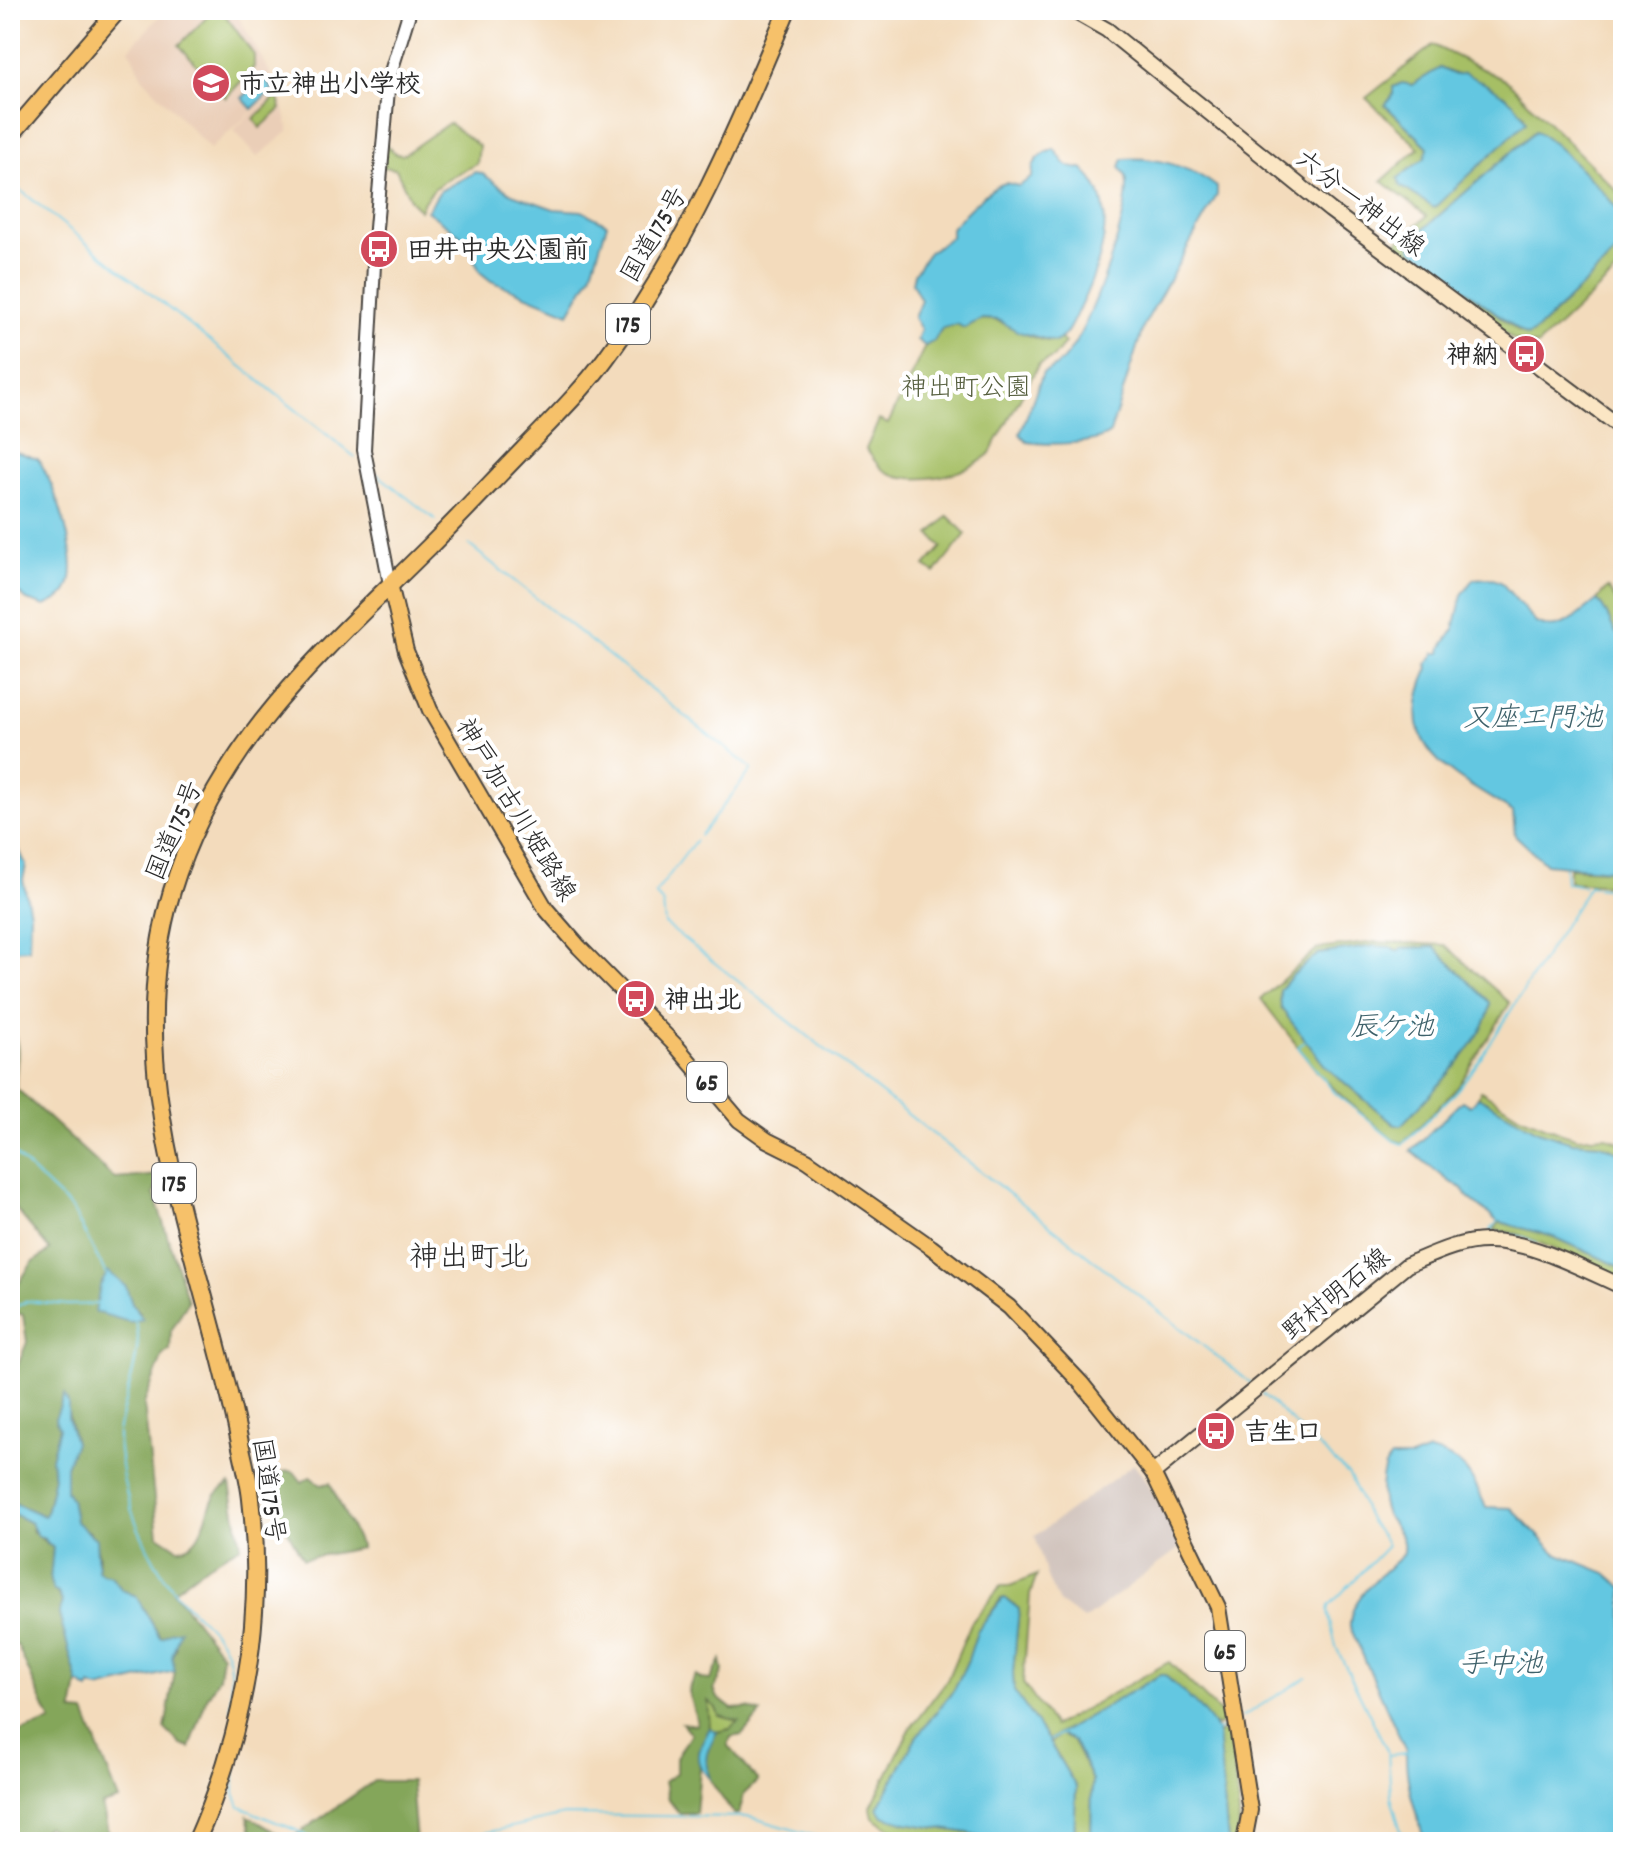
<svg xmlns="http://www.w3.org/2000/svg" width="1633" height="1852" font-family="Dekko,'Klee One',sans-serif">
  <rect width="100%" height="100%" fill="#fff"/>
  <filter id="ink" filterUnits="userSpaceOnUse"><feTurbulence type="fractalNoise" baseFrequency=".0125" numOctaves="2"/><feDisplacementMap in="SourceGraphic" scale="16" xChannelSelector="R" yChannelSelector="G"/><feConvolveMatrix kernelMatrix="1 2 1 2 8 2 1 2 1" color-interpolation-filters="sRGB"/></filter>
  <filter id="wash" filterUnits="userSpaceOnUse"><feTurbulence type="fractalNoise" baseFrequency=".006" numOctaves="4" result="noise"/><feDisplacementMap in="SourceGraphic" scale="32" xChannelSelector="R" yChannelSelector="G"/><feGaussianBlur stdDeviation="1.8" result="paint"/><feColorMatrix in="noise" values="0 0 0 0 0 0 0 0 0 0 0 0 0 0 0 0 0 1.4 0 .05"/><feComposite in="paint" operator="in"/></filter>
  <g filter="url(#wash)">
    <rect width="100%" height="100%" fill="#f3dbbc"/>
    <path fill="#eaceb7" d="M165,10H232L236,13L279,88L289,131L257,157L234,130L265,100L210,149L142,77L129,49Z"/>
    <path fill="#cfc1ba" d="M1134,1464L1147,1482L1181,1547L1084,1620L1059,1602L1048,1580L1035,1536Z"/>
    <g fill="#a6bf65" stroke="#687548" stroke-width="2" fill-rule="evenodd">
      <path d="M214,10L223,12L254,55V67L226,98L179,45Z"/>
      <path d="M1433,45L1507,81L1623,197V219C1600,184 1567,156 1535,131L1410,241L1412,249L1520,332H1535L1623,246V266L1537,346L1514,340L1391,247L1427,216L1382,181L1419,148L1366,98ZM1440,68L1502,94L1524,115L1426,158L1428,147L1386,106L1393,95V87L1402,83L1412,85Z"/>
      <path d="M277,96L281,109L260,128L254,119Z"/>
      <path d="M449,123L479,146L477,164C453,175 430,184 420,210L411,201L396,169L382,167L384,142L396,154L403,155Z"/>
      <path d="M981,319C987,320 994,319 1000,322C1018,328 1041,347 1061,339L1065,343L1053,358L1039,364L990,453C969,476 908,488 882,469C876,464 871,455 866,449L879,420L888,424L925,346L934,341L942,328L957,324L964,328Z"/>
      <path d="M948,516L966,534L935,573L925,566L942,547L930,534Z"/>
      <path d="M1607,588C1621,604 1623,619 1623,640C1609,629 1610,612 1597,600Z"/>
      <path d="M1569,868L1623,871V886L1569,882Z"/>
      <path d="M1377,942L1445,945L1510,1003L1458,1087L1403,1143L1393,1140L1345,1099L1319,1074L1261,999L1317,949ZM1375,946L1391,947L1398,951L1451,1071L1401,1125H1395L1326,1067L1281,1008L1280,990L1293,975L1318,954Z"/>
      <path d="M1481,1091L1520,1116L1562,1133L1578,1138L1605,1136L1623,1144V1154L1600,1144L1572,1142L1538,1131L1478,1097Z"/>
      <path d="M1500,1222L1554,1237L1623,1268V1278L1518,1234L1494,1230Z"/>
      <path d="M1037,1575L1030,1595L1023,1683L1054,1726L1169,1662L1229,1721L1214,1726L1164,1675L1048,1740L1014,1691L1013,1673L1019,1609L1005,1598L1001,1599L977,1632L968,1660L954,1690L916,1737L878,1808L906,1823L968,1833L1002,1842C959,1842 909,1844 873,1818L871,1807L910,1729L947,1680L971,1623L1001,1586H1010Z"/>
      <path d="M707,1701L716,1708L719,1716L739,1721L730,1729L717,1732L710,1728Z"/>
      <path d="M1230,1728L1239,1815L1238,1842H1228L1218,1734Z"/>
      <path d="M1060,1735L1073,1741L1092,1780L1091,1842H1074L1076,1787L1050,1743Z"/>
    </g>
    <g fill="#84a65a" stroke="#586842" stroke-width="2" fill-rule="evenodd">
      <path d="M10,1026C24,1049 14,1064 16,1088L115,1179L160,1175L154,1194L188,1301L171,1331L170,1350L163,1355L144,1404L158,1535L178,1548C203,1549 205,1512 215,1496C218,1491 225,1488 230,1484L241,1546L209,1564L173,1591L222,1655L219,1677L206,1700L190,1748L181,1745L165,1729L175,1671L172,1656L176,1648L171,1632L161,1638L136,1596L122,1590L111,1576L102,1574L98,1570L99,1555L90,1532L78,1526L75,1521L71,1499L66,1491V1466L75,1443L64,1395L55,1419L59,1428L51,1459L54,1477L46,1514L44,1516L10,1501V1385L27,1342L23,1315L14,1312L10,1297L32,1263L50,1250L10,1202ZM126,1287L132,1304L140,1312H96Z"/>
      <path d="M288,1471L294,1472L302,1482L310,1477L321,1485L330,1483L361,1548L303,1559L279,1515L273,1474Z"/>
      <path d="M10,1512L31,1523L33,1532L53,1548L50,1582L62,1601L59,1614L78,1683L73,1712L85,1713L119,1800L102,1805L110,1842H73L47,1827L28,1842H10V1745L20,1732L51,1722L17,1645H10Z"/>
      <path d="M721,1660L723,1671L714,1690L718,1698L732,1709L748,1708L761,1713L742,1735L731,1737L728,1745L758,1781L744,1794L739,1814H734C724,1799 700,1775 705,1755C707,1747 713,1739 717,1732L730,1729L739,1721L719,1716L716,1708L708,1701L710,1728L698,1751L700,1768L696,1813H679L668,1799L664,1782L676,1773V1758L691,1734L682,1723L697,1725C695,1705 681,1693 696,1675L701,1679L710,1680Z"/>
      <path d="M374,1781H411L416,1842H251L252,1832L248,1816L289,1840Z"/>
    </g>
    <g fill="#63c7e1" stroke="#477986" stroke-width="2">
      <path d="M1440,68L1455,75L1465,73C1486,85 1518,97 1526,122L1434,208L1401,186L1398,178L1425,158L1428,147L1385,105L1393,95V87L1402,83L1412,85Z"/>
      <path d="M263,78L273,89L252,109L242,98Z"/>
      <path d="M1535,131C1550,135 1612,199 1621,215C1625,224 1623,236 1623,246L1535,332L1527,336L1411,249L1410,241Z"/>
      <path d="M1054,149C1064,160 1064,170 1081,168C1123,202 1100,266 1080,307C1073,319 1069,336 1055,342L1019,332L998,320L981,319L964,328L957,324L942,328L934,341L925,346L917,340L921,329L914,318L921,300L912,283L914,274L929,252L951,237V228C961,217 991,185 1006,183C1007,183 1018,186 1019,186L1032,177C1032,160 1039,156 1054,149Z"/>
      <path d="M1123,159C1155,156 1192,167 1217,187V195L1144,325L1110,433C1097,445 1045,445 1027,442L1020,434L1043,373C1056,368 1063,361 1071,349C1090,324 1134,207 1126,177C1126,176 1120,168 1120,167Z"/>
      <path d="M475,172L481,173L512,194L554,209L582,211L607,224L591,275L569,313L491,281L480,272L465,239L427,211L440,191Z"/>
      <path d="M10,450L38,459C55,484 84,565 66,592C62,599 52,602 45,606L27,600L10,586Z"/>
      <path d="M1490,578L1501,582L1536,623C1561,635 1579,614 1597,600C1610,612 1609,629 1623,640V871L1546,864L1515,835L1513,812C1454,774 1390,750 1429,668L1427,664L1435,653H1441L1442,647L1454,629L1462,595L1473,579Z"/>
      <path d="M10,830L26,865L23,880L30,913L29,949L10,950Z"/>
      <path d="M1375,946L1391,947L1398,951L1403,948L1434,947L1490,1002C1493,1033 1423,1102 1401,1125H1395L1326,1067L1281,1008L1280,990L1293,975L1318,954Z"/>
      <path d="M1478,1097L1538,1131L1572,1142L1600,1144L1623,1154V1268L1554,1237L1497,1221L1467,1196L1462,1188L1450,1182L1411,1151L1462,1101L1470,1106Z"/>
      <path d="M108,1271L126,1287L132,1304L143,1319L130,1322L95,1312L100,1286Z"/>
      <path d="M64,1395L68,1403V1418L75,1443L66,1466V1491L71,1499L75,1521L96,1539L98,1570L102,1574L111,1576L122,1590L136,1596L159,1636L161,1638L171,1632L180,1630L172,1656L175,1671L98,1689L91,1686L89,1690L78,1683L59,1614L62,1601L58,1593L53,1590L50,1581L53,1548L42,1537L37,1536L31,1523L10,1512V1501L44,1516L46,1514L54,1477L51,1459L59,1428L55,1419Z"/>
      <path d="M1429,1451C1466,1458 1471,1476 1486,1507L1511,1508L1556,1553L1606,1573L1623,1588V1828L1612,1842H1425C1416,1811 1405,1784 1406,1751L1350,1627C1348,1598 1383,1574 1402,1555C1408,1535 1393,1530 1386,1514C1379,1500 1379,1469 1391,1458H1411Z"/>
      <path d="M1005,1598L1019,1609L1013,1673L1014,1691L1048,1740L1076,1787L1074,1842H1002L968,1833L906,1823L883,1816L878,1808L916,1737L954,1690L968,1660L977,1632L1002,1599Z"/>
      <path d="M1160,1675H1165C1182,1693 1208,1711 1218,1734L1228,1842H1091L1092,1780L1074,1741L1059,1734Z"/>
      <path d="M710,1728L717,1732C706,1753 703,1756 710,1779C690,1760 698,1749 710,1728Z"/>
    </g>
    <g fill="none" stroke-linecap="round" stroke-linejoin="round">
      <g stroke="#63c7e1" stroke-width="2">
        <path d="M10,185L24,193L355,457"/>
        <path d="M377,474L436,520"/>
        <path d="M469,545L752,769L700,836"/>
        <path d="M696,840L655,894L663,903L665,924L1252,1384"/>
        <path d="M1565,868L1566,883L1584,886"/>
        <path d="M1589,886L1623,891"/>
        <path d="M1305,1041L1298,1047L1335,1093L1394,1141L1403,1144L1455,1093L1478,1063L1589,886"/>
        <path d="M10,1150L72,1209L106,1274"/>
        <path d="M1499,1220L1491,1230L1494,1233L1523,1237L1537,1243"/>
        <path d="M1609,1273L1623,1279"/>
        <path d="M10,1310L27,1301L68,1305L99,1304"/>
        <path d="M134,1320C148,1341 120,1408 118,1434C118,1442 119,1451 120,1458C125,1506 147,1556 176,1593C191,1612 215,1627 225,1649C233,1667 231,1691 231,1710"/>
        <path d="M1262,1394L1348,1474C1357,1488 1361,1503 1368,1518C1374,1529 1384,1535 1387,1546L1329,1606L1328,1612L1336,1647L1388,1752L1391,1797L1404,1842"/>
        <path d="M1242,1717L1307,1677"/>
        <path d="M1216,1731L1230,1725"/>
        <path d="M1050,1740L1062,1734"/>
        <path d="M1389,1755L1406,1753"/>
        <path d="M234,1760L235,1793L240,1807L298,1831L316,1842"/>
        <path d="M445,1842L564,1815L750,1817L836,1842"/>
      </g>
    </g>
  </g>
  <g filter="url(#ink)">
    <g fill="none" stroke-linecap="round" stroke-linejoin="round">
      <g stroke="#494541" stroke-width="16">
        <path id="tertiary" d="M390,584L364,450L376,228L389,78L410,10"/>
      </g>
      <g stroke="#494541" stroke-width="18">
        <g id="secondary">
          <path d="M1072,10L1107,30L1330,210L1623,429"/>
          <path d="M1153,1473L1407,1265C1433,1254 1461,1240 1489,1241C1531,1241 1585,1270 1623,1287"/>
        </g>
      </g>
      <g stroke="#494541" stroke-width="18">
        <path id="primary" d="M390,584L406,651L430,710L546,909L579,947L677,1047L739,1120L767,1140L807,1160L931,1247L1009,1307L1082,1384L1153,1473L1218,1607L1250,1810L1244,1842"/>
      </g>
      <g stroke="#494541" stroke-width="20">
        <g id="trunk">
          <path d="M10,136L118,10"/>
          <path d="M196,1842C244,1733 265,1618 251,1499C249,1479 243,1458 239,1438C203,1258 116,1077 172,891C217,742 323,652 429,547C461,515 491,483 523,450C551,421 582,391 606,358C684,253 737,130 787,10"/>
        </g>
      </g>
      <use href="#tertiary" stroke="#fff" stroke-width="12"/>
      <use href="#secondary" stroke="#fbe6c4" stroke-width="14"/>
      <use href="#primary" stroke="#f6c16b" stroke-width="14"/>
      <use href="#trunk" stroke="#f6c16b" stroke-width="16"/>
    </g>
  </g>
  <defs>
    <g id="school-disc" transform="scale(2)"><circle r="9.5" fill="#d1495b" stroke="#fff"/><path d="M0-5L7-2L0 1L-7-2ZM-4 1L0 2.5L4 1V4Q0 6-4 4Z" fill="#fff"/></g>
    <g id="bus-disc" transform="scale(2)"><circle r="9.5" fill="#d1495b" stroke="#fff"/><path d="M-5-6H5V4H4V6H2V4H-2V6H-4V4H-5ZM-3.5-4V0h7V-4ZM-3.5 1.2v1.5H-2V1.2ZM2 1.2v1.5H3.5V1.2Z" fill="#fff"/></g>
  </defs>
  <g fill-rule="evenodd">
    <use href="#school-disc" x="211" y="83"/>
    <use href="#bus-disc" x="379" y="249"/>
    <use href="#bus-disc" x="1526" y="354"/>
    <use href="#bus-disc" x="636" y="999"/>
    <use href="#bus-disc" x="1216" y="1431"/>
  </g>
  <g text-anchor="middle" stroke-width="8" stroke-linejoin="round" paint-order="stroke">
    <g fill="#fff" stroke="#6b6b6b" stroke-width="2">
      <rect x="606" y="304" width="44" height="40" rx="6"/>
      <rect x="687" y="1062" width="40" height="40" rx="6"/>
      <rect x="152" y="1163" width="44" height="40" rx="6"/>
      <rect x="1205" y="1631" width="40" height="40" rx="6"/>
    </g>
    <g font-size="24" font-weight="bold" fill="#2b2b2b">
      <text x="628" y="332">175</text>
      <text x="707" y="1090">65</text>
      <text x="174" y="1191">175</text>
      <text x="1225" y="1659">65</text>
    </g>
    <g font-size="26" font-weight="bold" fill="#2b2b2b" stroke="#fff" text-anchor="start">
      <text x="239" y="92">市立神出小学校</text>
      <text x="407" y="258">田井中央公園前</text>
      <text x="1498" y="363" text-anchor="end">神納</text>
      <text x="664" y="1008">神出北</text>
      <text x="1244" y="1440">吉生口</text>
    </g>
    <g font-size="26" fill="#2b2b2b" stroke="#fff">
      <text transform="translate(1361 202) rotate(38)" y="9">六分一神出線</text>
      <text transform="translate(653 234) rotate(-60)" y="9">国道175号</text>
      <text transform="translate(517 809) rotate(59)" y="9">神戸加古川姫路線</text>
      <text transform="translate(173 830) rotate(-67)" y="9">国道175号</text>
      <text transform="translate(1335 1293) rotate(-39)" y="9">野村明石線</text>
      <text transform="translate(270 1490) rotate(82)" y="9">国道175号</text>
    </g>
    <g font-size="26" fill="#565f3f" stroke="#fff">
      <text x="966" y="395">神出町公園</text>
    </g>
    <g font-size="28" font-style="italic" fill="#3f626b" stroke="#fff">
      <text x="1533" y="726">又座エ門池</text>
      <text x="1392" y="1035">辰ケ池</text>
      <text x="1501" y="1672">手中池</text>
    </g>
    <g font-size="30" fill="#2b2b2b" stroke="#fff">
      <text x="469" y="1266">神出町北</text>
    </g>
  </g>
  <rect width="1633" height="1852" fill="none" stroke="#fff" stroke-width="40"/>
</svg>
